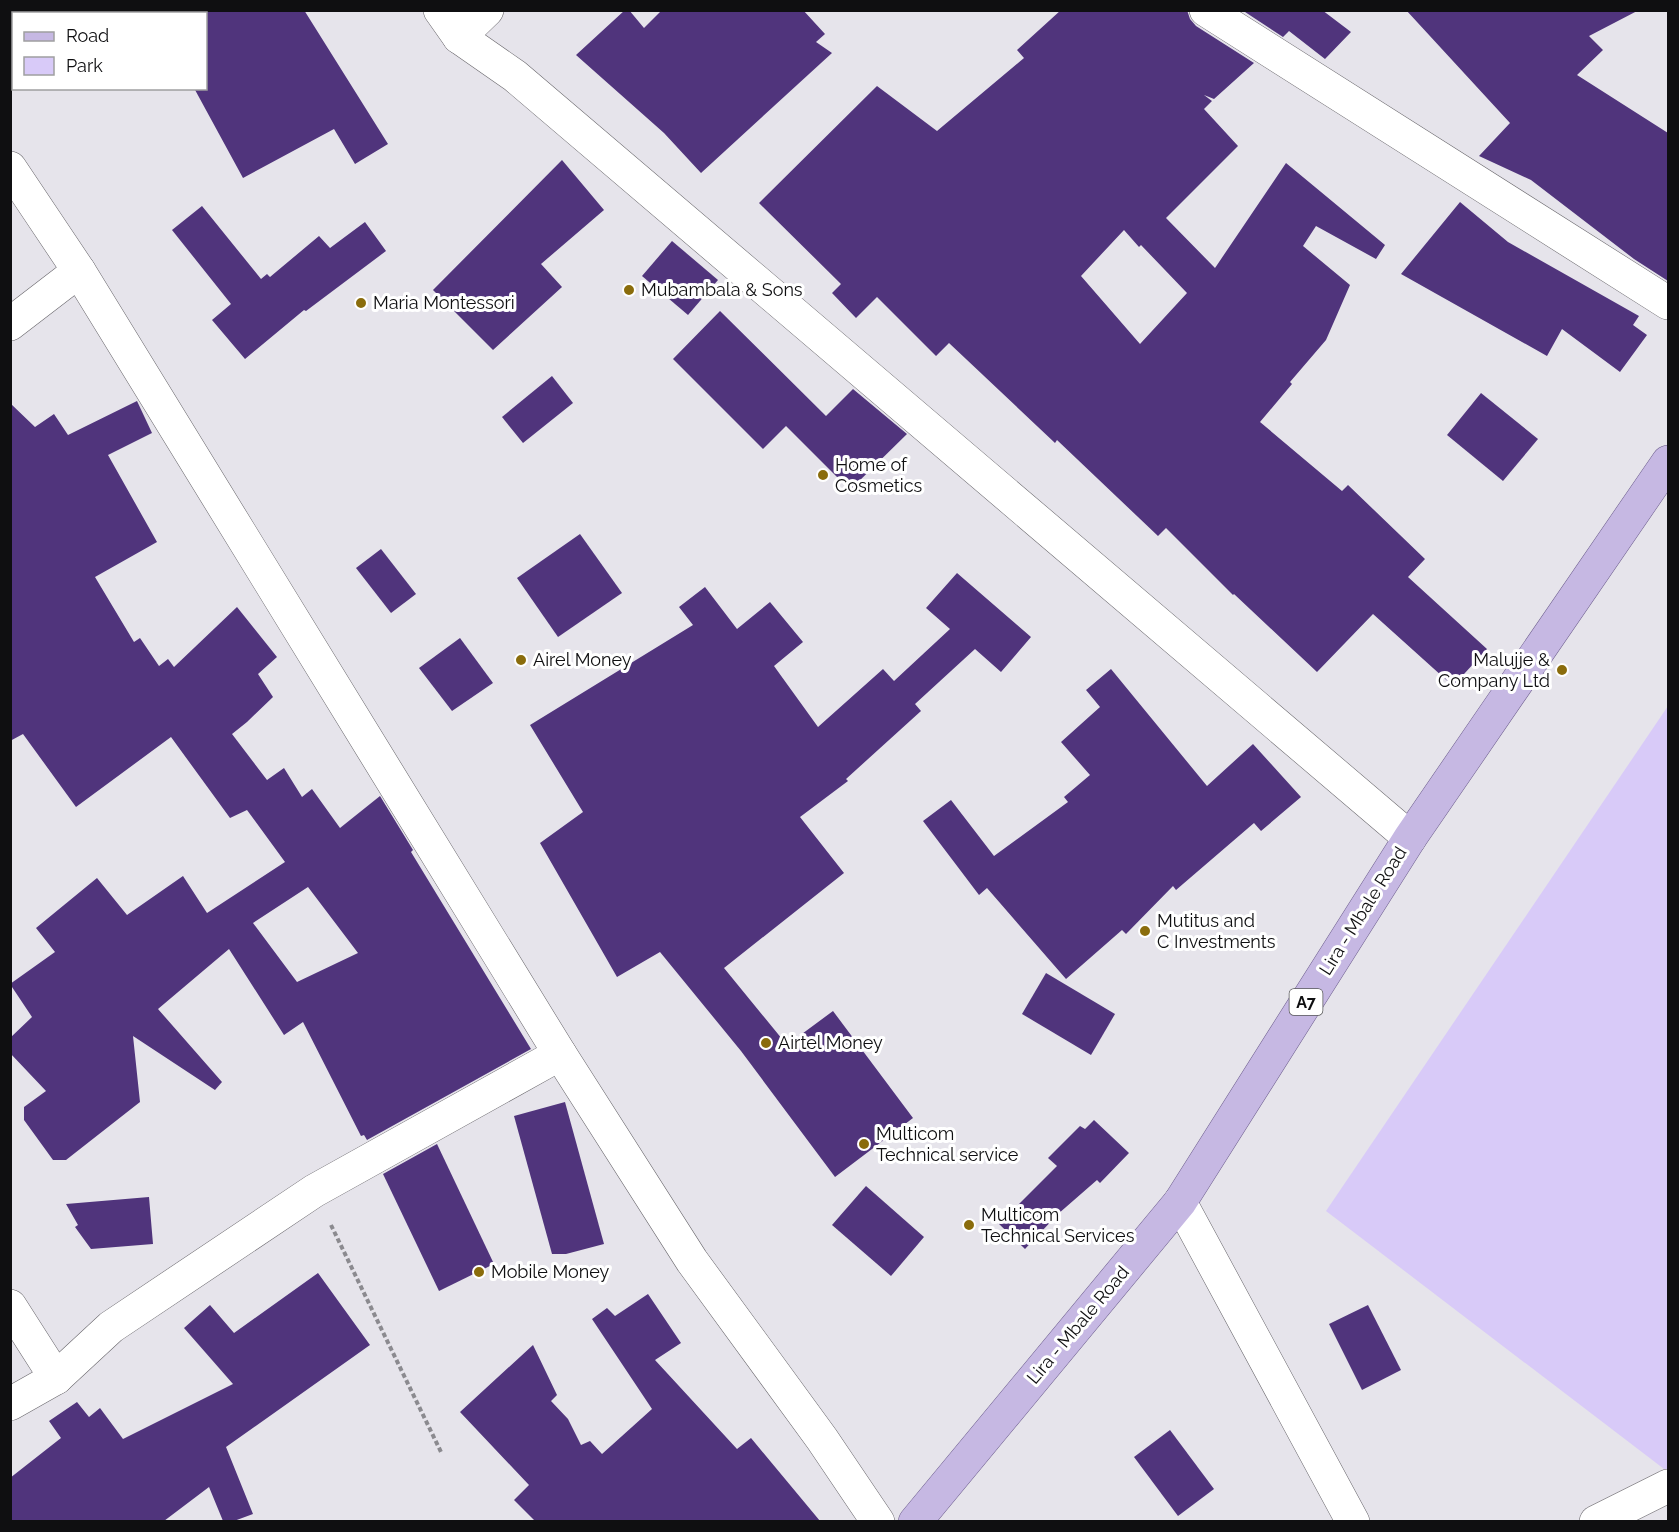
<svg xmlns="http://www.w3.org/2000/svg" width="1679" height="1532" font-family="Raleway,sans-serif">
  <rect width="100%" height="100%" fill="#e6e4eb"/>
  <path fill="#d8caf8" d="M1668,706V1472L1326,1211Z"/>
  <g fill="#50347c" fill-rule="evenodd">
    <path d="M206,10H304L388,144L355,164L334,129L243,178L194,88H206Z"/>
    <path d="M625,10H629L644,28L662,10H803L825,34L816,42L832,53L701,173L664,133L576,55Z"/>
    <path d="M1061,10H1187L1190,19L1196,26L1254,63L1214,99L1204,95L1212,101L1204,109L1238,146L1166,218L1215,268L1286,163L1385,245L1376,259L1316,226L1303,246L1350,285L1326,340L1290,382L1292,384L1260,422L1342,491L1348,485L1425,559L1408,577L1487,649L1453,686L1373,614L1317,672L1234,594L1233,595L1166,528L1158,536L1057,440L1055,443L949,343L936,356L877,297L856,318L832,293L841,284L759,203L877,86L937,131L1024,58L1017,50ZM1124,230L1139,247L1141,245L1187,293L1140,344L1081,276Z"/>
    <path d="M1242,10H1322L1351,32L1325,59L1289,31L1283,37Z"/>
    <path d="M1406,10H1639L1589,36L1603,50L1577,75L1668,133V281L1634,259L1531,180L1479,156L1510,123Z"/>
    <path d="M562,160L604,210L541,264L562,287L493,350L433,290Z"/>
    <path d="M1460,202L1508,242L1639,316L1633,325L1647,335L1620,372L1562,329L1547,356L1401,274Z"/>
    <path d="M202,206L261,279L267,274L270,277L319,236L330,248L365,222L386,251L306,311L304,310L245,359L212,320L231,304L172,230Z"/>
    <path d="M672,241L718,280L688,315L642,276Z"/>
    <path d="M720,311L826,416L853,389L907,434L850,490L786,426L763,449L673,359Z"/>
    <path d="M552,376L573,403L523,443L502,417Z"/>
    <path d="M1481,393L1538,439L1503,481L1447,435Z"/>
    <path d="M137,401L152,433L108,455L157,542L95,577L134,642L140,638L159,666L168,659L174,667L237,607L277,657L258,674L273,697L247,722L232,734L267,780L284,768L302,797L312,789L340,828L380,796L413,850L411,852L531,1049L367,1140L364,1135L361,1136L303,1022L284,1035L229,949L158,1009L222,1082L215,1090L133,1036L140,1102L66,1160H53L24,1120V1107L46,1091L10,1053V1038L32,1017L10,984L55,952L36,928L97,878L127,915L183,876L207,913L285,862L247,810L230,818L171,737L76,807L23,734L10,741V403L35,427L54,414L68,435ZM308,887L358,953L297,982L253,923Z"/>
    <path d="M580,534L622,593L558,637L517,578Z"/>
    <path d="M381,549L416,594L391,613L356,568Z"/>
    <path d="M957,573L1031,637L1001,672L975,649L915,704L921,711L846,779L848,781L800,817L844,873L724,968L787,1045L833,1011L913,1118L835,1177L741,1051L660,952L617,977L540,843L583,812L530,725L693,625L679,607L705,587L737,629L770,602L803,642L774,666L818,727L883,669L894,681L950,629L926,608Z"/>
    <path d="M460,638L493,683L452,711L419,668Z"/>
    <path d="M1111,669L1207,786L1253,744L1301,797L1261,831L1254,823L1176,890L1173,886L1126,934L1122,930L1066,979L987,888L979,895L923,821L951,800L994,856L1068,802L1064,797L1090,775L1061,742L1100,707L1086,690Z"/>
    <path d="M1046,973L1115,1014L1091,1055L1022,1014Z"/>
    <path d="M565,1102L604,1244L566,1254H552L514,1116Z"/>
    <path d="M1094,1120L1129,1153L1100,1183L1097,1180L1058,1214L1025,1249L999,1224L1057,1166L1048,1158L1080,1126L1085,1129Z"/>
    <path d="M437,1144L494,1264L439,1291L383,1174Z"/>
    <path d="M866,1186L924,1237L891,1276L832,1225Z"/>
    <path d="M149,1197L153,1244L91,1249L75,1227L78,1225L66,1204Z"/>
    <path d="M318,1273L370,1345L226,1447L253,1514L234,1521H223L209,1487L164,1521H10V1478L61,1438L49,1421L77,1402L89,1417L100,1408L123,1439L233,1384L184,1328L210,1305L234,1333Z"/>
    <path d="M648,1294L681,1343L655,1360L737,1449L751,1438L820,1521H535L514,1500L529,1485L460,1412L533,1345L557,1395L551,1401L568,1419L581,1445L590,1441L602,1454L652,1409L592,1319L607,1308L615,1316Z"/>
    <path d="M1368,1305L1401,1370L1362,1390L1329,1324Z"/>
    <path d="M1170,1430L1214,1489L1178,1516L1134,1457Z"/>
  </g>
  <g fill="none" stroke-linecap="round" stroke-linejoin="round">
    <g stroke="#68666b" stroke-width="34">
      <g id="street">
        <path d="M440,10L459,37L515,76L1410,838"/>
        <path d="M1206,10L1668,303"/>
        <path d="M459,37L487,10"/>
        <path d="M10,168L79,271L560,1054L692,1261L822,1439L878,1522"/>
        <path d="M10,324L79,271"/>
        <path d="M1180,1202L1353,1522"/>
        <path d="M10,1306L56,1378"/>
        <path d="M10,1404L56,1378L111,1327L314,1191L560,1054"/>
        <path d="M1596,1522L1668,1486"/>
      </g>
    </g>
    <g stroke="#6d5e8d" stroke-width="34">
      <path id="primary" d="M915,1522L1180,1202L1410,838L1668,462"/>
    </g>
    <path stroke="#8b8a8f" stroke-width="4" stroke-dasharray="4.5 3" stroke-linecap="butt" d="M331,1225L442,1454"/>
    <use href="#street" stroke="#fff" stroke-width="33"/>
    <use href="#primary" stroke="#c6b8e3" stroke-width="33"/>
  </g>
  <g fill="#8a6c0c" stroke="#fff" stroke-width="2">
    <circle cx="629" cy="290" r="6"/>
    <circle cx="361" cy="303" r="6"/>
    <circle cx="823" cy="475" r="6"/>
    <circle cx="521" cy="660" r="6"/>
    <circle cx="1562" cy="670" r="6"/>
    <circle cx="1145" cy="931" r="6"/>
    <circle cx="766" cy="1043" r="6"/>
    <circle cx="864" cy="1144" r="6"/>
    <circle cx="969" cy="1225" r="6"/>
    <circle cx="479" cy="1272" r="6"/>
  </g>
  <g text-anchor="middle" stroke-width="6" stroke-linejoin="round" paint-order="stroke">
    <rect fill="#fff" stroke="#575758" stroke-width="1.5" x="1289.5" y="989" width="33" height="26" rx="4.5"/>
    <g font-size="16" font-weight="bold" fill="#0f0f11">
      <text x="1306" y="1008">A7</text>
    </g>
    <g font-size="18" fill="#0f0f11" stroke="#fff" text-anchor="start">
      <text x="641" y="296">Mubambala &amp; Sons</text>
      <text x="373" y="309">Maria Montessori</text>
      <text x="835" y="471">Home of<tspan x="835" dy="21">Cosmetics</tspan></text>
      <text x="533" y="666">Airel Money</text>
      <text x="1550" y="666" text-anchor="end">Malujje &amp;<tspan x="1550" dy="21">Company Ltd</tspan></text>
      <text x="1157" y="927">Mutitus and<tspan x="1157" dy="21">C Investments</tspan></text>
      <text x="778" y="1049">Airtel Money</text>
      <text x="876" y="1140">Multicom<tspan x="876" dy="21">Technical service</tspan></text>
      <text x="981" y="1221">Multicom<tspan x="981" dy="21">Technical Services</tspan></text>
      <text x="491" y="1278">Mobile Money</text>
    </g>
    <g font-size="18" fill="#0f0f11" stroke="#fff">
      <text transform="translate(1363 911) rotate(-58)" y="6">Lira - Mbale Road</text>
      <text transform="translate(1078 1325) rotate(-50)" y="6">Lira - Mbale Road</text>
    </g>
  </g>
  <rect width="1679" height="1532" fill="none" stroke="#0f0f11" stroke-width="24"/>
  <rect x="12" y="12" width="195" height="78" fill="#ffffff" stroke="#9f9fa0" stroke-width="1.5"/>
  <rect x="24" y="32" width="30" height="9" fill="#c6b8e3" stroke="#9f9fa0" stroke-width="1.5"/>
  <text x="66" y="42" font-size="18" fill="#0f0f11">Road</text>
  <rect x="24" y="57" width="30" height="18" fill="#d8caf8" stroke="#9f9fa0" stroke-width="1.5"/>
  <text x="66" y="72" font-size="18" fill="#0f0f11">Park</text>
</svg>
